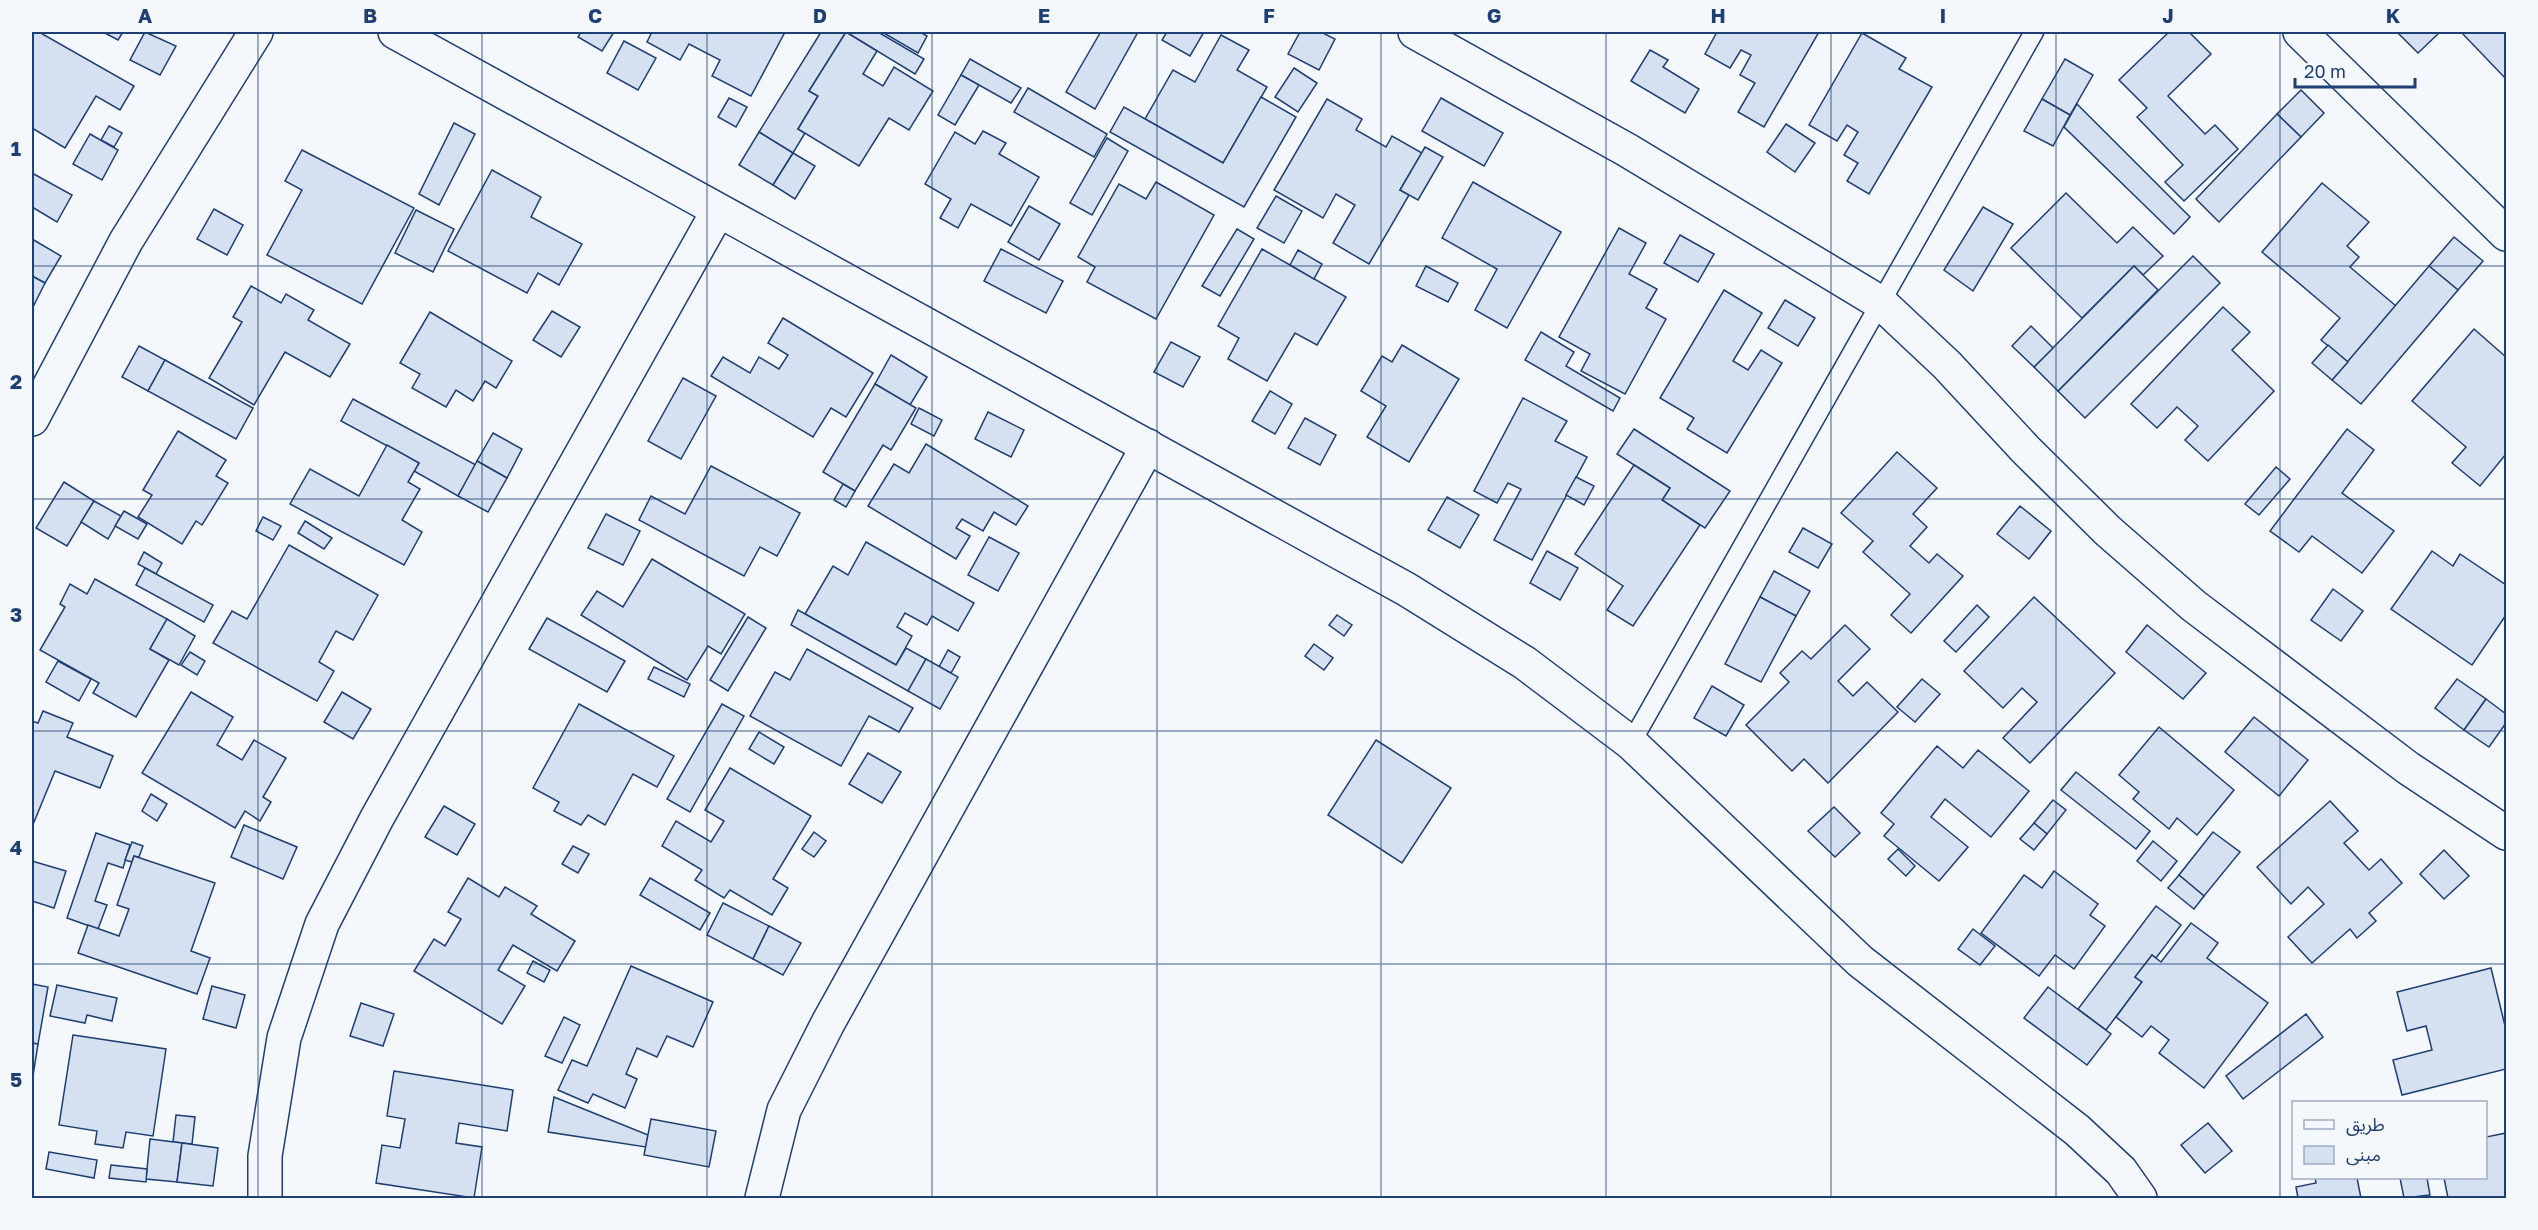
<svg xmlns="http://www.w3.org/2000/svg" width="2538" height="1230" font-family="'Golos Text','Noto Sans Arabic',sans-serif">
  <rect width="100%" height="100%" fill="#f4f7fb"/>
  <g fill="#d5e0f0" stroke="#1d3f73" stroke-width="1.5">
    <path d="M32,32H39L134,86L120,110L96,96L65,148L32,128Z"/>
    <path d="M103,32H123L118,40Z"/>
    <path d="M145,32L176,46L160,75L130,60Z"/>
    <path d="M581,32H614L602,51L578,37Z"/>
    <path d="M652,32H785L751,96L712,76L720,60L689,44L680,60L647,42Z"/>
    <path d="M821,32H878L924,59L915,74L846,32L809,91L818,96L798,129L805,133L793,153L759,132Z"/>
    <path d="M846,32L877,51L863,74L883,86L894,67L933,91L909,130L889,118L859,166L798,129L818,96L809,91Z"/>
    <path d="M882,32H920L927,36L918,53Z"/>
    <path d="M1097,32H1138L1095,109L1066,92L1100,33Z"/>
    <path d="M1167,32H1204L1190,56L1162,40Z"/>
    <path d="M1300,32H1321L1335,39L1319,70L1288,54Z"/>
    <path d="M1717,32H1819L1764,127L1738,112L1755,83L1740,75L1751,55L1741,50L1730,68L1705,54Z"/>
    <path d="M2169,32H2189L2211,54L2168,96L2205,134L2215,125L2238,149L2184,201L2165,182L2183,165L2137,117L2147,108L2119,80Z"/>
    <path d="M2397,32H2440L2418,53Z"/>
    <path d="M2461,32H2506V79Z"/>
    <path d="M1862,33L1906,58L1899,69L1932,87L1869,194L1847,181L1858,163L1844,155L1858,132L1847,125L1837,141L1809,125Z"/>
    <path d="M1221,35L1249,50L1237,70L1267,87L1223,163L1145,119L1173,70L1195,82Z"/>
    <path d="M624,41L656,58L638,90L607,73Z"/>
    <path d="M1650,50L1668,60L1663,67L1699,89L1685,113L1631,81Z"/>
    <path d="M970,59L1021,88L1011,103L961,75Z"/>
    <path d="M2065,59L2093,75L2070,115L2042,99Z"/>
    <path d="M1294,68L1317,83L1298,112L1275,97Z"/>
    <path d="M961,75L979,85L955,125L938,115Z"/>
    <path d="M1028,88L1107,134L1094,157L1014,112Z"/>
    <path d="M2301,90L2324,113L2301,137L2277,114Z"/>
    <path d="M1261,97L1296,117L1244,207L1110,132L1124,107L1223,163Z"/>
    <path d="M729,98L747,107L736,127L718,117Z"/>
    <path d="M1441,98L1503,133L1484,166L1422,131Z"/>
    <path d="M1327,99L1362,119L1356,130L1386,147L1392,136L1422,153L1400,190L1409,195L1369,264L1333,243L1355,205L1336,194L1323,218L1274,190Z"/>
    <path d="M2042,99L2070,115L2053,146L2024,131Z"/>
    <path d="M2077,104L2190,217L2174,234L2064,127Z"/>
    <path d="M2277,114L2301,137L2219,222L2196,199Z"/>
    <path d="M454,123L475,134L439,205L419,194Z"/>
    <path d="M1786,124L1815,143L1795,172L1767,152Z"/>
    <path d="M109,126L122,133L114,147L101,140Z"/>
    <path d="M983,131L1006,143L999,154L1039,177L1011,226L971,204L958,228L940,218L951,199L925,184L955,132L975,144Z"/>
    <path d="M759,132L793,153L773,185L739,165Z"/>
    <path d="M90,134L118,150L102,180L73,164Z"/>
    <path d="M1107,138L1128,151L1092,215L1070,203Z"/>
    <path d="M1425,147L1443,157L1418,200L1400,190Z"/>
    <path d="M302,150L414,208L362,304L267,255L302,190L285,181Z"/>
    <path d="M793,153L815,166L795,199L773,185Z"/>
    <path d="M492,170L541,197L531,217L582,244L559,285L538,273L527,293L448,251Z"/>
    <path d="M32,173L72,195L57,222L32,207Z"/>
    <path d="M1156,182L1214,215L1156,319L1087,282L1095,267L1078,257L1119,184L1146,199Z"/>
    <path d="M1473,182L1561,232L1507,328L1475,310L1497,269L1442,238Z"/>
    <path d="M2322,183L2369,222L2347,246L2359,257L2350,267L2396,306L2348,362L2321,340L2340,318L2262,252Z"/>
    <path d="M2066,193L2117,243L2133,227L2163,256L2143,275L2134,266L2082,318L2011,248Z"/>
    <path d="M1276,196L1302,211L1284,243L1257,228Z"/>
    <path d="M1029,206L1060,224L1039,260L1008,242Z"/>
    <path d="M1983,207L2013,224L1973,291L1944,270Z"/>
    <path d="M214,209L243,225L227,255L197,239Z"/>
    <path d="M416,210L454,229L433,272L395,253Z"/>
    <path d="M1619,228L1646,243L1629,274L1657,289L1646,308L1666,319L1625,394L1581,371L1590,354L1559,337Z"/>
    <path d="M1237,229L1254,239L1220,296L1202,286Z"/>
    <path d="M1680,235L1714,254L1698,282L1664,263Z"/>
    <path d="M2454,237L2483,261L2458,290L2429,266Z"/>
    <path d="M32,239L61,256L45,283L32,276Z"/>
    <path d="M1001,249L1063,281L1046,313L984,281Z"/>
    <path d="M1262,249L1346,297L1317,345L1295,333L1267,381L1228,359L1239,338L1218,326Z"/>
    <path d="M1298,250L1322,264L1314,279L1290,265Z"/>
    <path d="M2193,256L2220,283L2085,418L2058,391Z"/>
    <path d="M1426,266L1458,283L1448,302L1416,286Z"/>
    <path d="M2134,266L2158,290L2058,391L2034,367Z"/>
    <path d="M2429,266L2458,290L2361,404L2332,380Z"/>
    <path d="M32,276L45,283L32,309Z"/>
    <path d="M251,286L281,303L286,294L314,310L308,320L350,344L330,377L285,352L254,405L209,378L242,322L233,317Z"/>
    <path d="M1724,290L1762,313L1733,361L1748,370L1761,350L1782,363L1727,453L1687,429L1694,418L1660,398Z"/>
    <path d="M1785,300L1815,318L1798,346L1768,328Z"/>
    <path d="M2223,307L2250,332L2232,350L2274,391L2208,461L2185,440L2198,426L2177,407L2157,428L2131,404Z"/>
    <path d="M552,311L580,327L561,357L533,340Z"/>
    <path d="M430,312L512,361L496,388L485,381L473,401L456,390L446,407L412,388L420,374L400,363Z"/>
    <path d="M783,318L873,373L846,417L831,408L813,437L711,376L723,357L750,373L759,357L779,369L788,355L768,343Z"/>
    <path d="M2031,326L2053,348L2034,367L2012,346Z"/>
    <path d="M2474,329L2506,357V454L2480,486L2452,463L2466,447L2412,401Z"/>
    <path d="M1541,332L1574,352L1566,366L1620,398L1613,411L1525,360Z"/>
    <path d="M1171,342L1200,357L1183,387L1154,372Z"/>
    <path d="M1402,345L1459,379L1409,462L1367,437L1386,406L1361,391L1382,356L1392,362Z"/>
    <path d="M2328,345L2348,362L2332,380L2312,363Z"/>
    <path d="M139,346L165,360L148,391L122,377Z"/>
    <path d="M891,355L927,377L910,405L875,384Z"/>
    <path d="M165,360L253,408L236,439L148,391Z"/>
    <path d="M683,378L716,396L681,459L648,441Z"/>
    <path d="M875,384L916,408L891,450L883,445L855,491L823,472Z"/>
    <path d="M1270,391L1292,404L1275,434L1252,421Z"/>
    <path d="M1523,398L1567,421L1555,441L1587,457L1532,560L1494,540L1521,489L1508,483L1497,503L1474,491Z"/>
    <path d="M353,399L476,465L458,496L414,471L419,463L341,421Z"/>
    <path d="M919,408L942,420L934,436L911,424Z"/>
    <path d="M988,412L1024,430L1011,457L975,439Z"/>
    <path d="M1305,418L1336,435L1320,465L1288,448Z"/>
    <path d="M1634,429L1730,491L1705,528L1662,500L1670,488L1617,454Z"/>
    <path d="M2347,429L2374,450L2342,493L2394,531L2362,573L2312,536L2299,552L2270,531Z"/>
    <path d="M178,431L226,460L216,476L228,483L202,525L196,521L182,544L138,517L152,495L143,490Z"/>
    <path d="M493,433L522,449L507,478L477,461Z"/>
    <path d="M926,444L1028,506L1016,525L994,512L983,531L962,519L956,528L970,536L956,559L868,506L894,464L909,473Z"/>
    <path d="M387,445L419,463L408,482L420,489L402,520L422,532L404,565L290,504L310,469L359,496Z"/>
    <path d="M1897,452L1937,488L1913,514L1927,527L1910,546L1929,563L1937,554L1963,576L1911,633L1891,615L1910,594L1863,552L1873,541L1841,513Z"/>
    <path d="M477,461L507,478L488,512L458,496Z"/>
    <path d="M1634,465L1670,488L1662,500L1700,525L1633,626L1607,610L1623,586L1575,554Z"/>
    <path d="M711,466L800,513L777,556L760,547L744,576L639,520L651,496L685,514Z"/>
    <path d="M2276,467L2290,479L2259,515L2245,504Z"/>
    <path d="M1576,477L1594,486L1584,505L1566,495Z"/>
    <path d="M64,482L94,501L67,546L36,528Z"/>
    <path d="M843,484L855,491L846,507L834,500Z"/>
    <path d="M1447,497L1479,515L1460,548L1428,530Z"/>
    <path d="M94,501L121,516L108,539L81,522Z"/>
    <path d="M2020,506L2051,531L2029,559L1997,534Z"/>
    <path d="M124,511L147,524L138,539L115,526Z"/>
    <path d="M606,514L640,531L623,565L588,548Z"/>
    <path d="M263,517L281,526L273,540L256,531Z"/>
    <path d="M305,521L332,538L324,549L298,533Z"/>
    <path d="M1803,528L1832,544L1818,568L1789,552Z"/>
    <path d="M989,537L1019,553L998,591L968,575Z"/>
    <path d="M866,542L974,603L958,631L932,616L927,625L905,613L897,627L912,636L896,665L805,614L833,566L848,575Z"/>
    <path d="M289,545L378,595L353,640L336,631L319,662L334,671L317,701L213,643L232,611L247,619Z"/>
    <path d="M1547,551L1578,568L1560,600L1530,583Z"/>
    <path d="M2432,551L2453,566L2460,554L2506,585V615L2472,665L2391,609Z"/>
    <path d="M144,552L162,563L156,574L138,564Z"/>
    <path d="M652,559L745,614L721,654L708,646L687,680L581,615L597,591L623,607Z"/>
    <path d="M145,568L213,605L204,622L136,585Z"/>
    <path d="M1774,571L1810,591L1796,616L1760,597Z"/>
    <path d="M95,579L167,619L150,649L169,660L136,717L93,693L99,683L40,650L65,607L60,604L70,584L87,594Z"/>
    <path d="M2333,589L2363,611L2341,641L2311,620Z"/>
    <path d="M1760,597L1796,616L1761,682L1725,664Z"/>
    <path d="M2034,597L2115,673L2030,763L2003,738L2037,702L2022,688L2003,708L1964,671Z"/>
    <path d="M1977,605L1989,617L1956,652L1944,641Z"/>
    <path d="M798,610L896,665L906,648L926,659L908,691L791,625Z"/>
    <path d="M1337,615L1352,625L1344,636L1329,625Z"/>
    <path d="M748,617L766,628L728,691L710,680Z"/>
    <path d="M547,618L625,661L607,692L529,649Z"/>
    <path d="M167,619L195,636L179,665L150,649Z"/>
    <path d="M1845,625L1870,649L1838,681L1853,696L1867,682L1898,712L1828,783L1804,759L1792,771L1746,725L1789,682L1780,673L1802,651L1811,659Z"/>
    <path d="M2147,625L2206,673L2183,699L2126,652Z"/>
    <path d="M1314,644L1333,658L1324,670L1305,656Z"/>
    <path d="M807,649L913,708L899,732L869,716L841,766L750,716L775,672L790,680Z"/>
    <path d="M948,650L960,657L951,673L939,667Z"/>
    <path d="M190,652L205,661L197,675L181,665Z"/>
    <path d="M926,659L958,677L940,709L908,691Z"/>
    <path d="M58,661L91,679L79,701L46,682Z"/>
    <path d="M654,667L690,684L684,697L648,679Z"/>
    <path d="M1922,679L1940,694L1915,722L1897,707Z"/>
    <path d="M2457,679L2486,699L2464,730L2435,708Z"/>
    <path d="M1712,686L1744,705L1726,736L1694,718Z"/>
    <path d="M191,692L233,717L217,745L242,760L254,740L286,758L263,797L271,802L260,821L245,811L235,828L142,773Z"/>
    <path d="M342,692L371,709L353,739L324,722Z"/>
    <path d="M2486,699L2506,714V723L2489,747L2464,730Z"/>
    <path d="M579,704L674,756L657,787L633,774L605,825L588,815L581,825L554,811L559,802L533,788Z"/>
    <path d="M722,704L744,716L690,812L667,799Z"/>
    <path d="M43,711L73,723L67,737L113,756L100,788L55,771L32,827V721L38,723Z"/>
    <path d="M2254,717L2308,760L2279,796L2225,752Z"/>
    <path d="M2159,727L2234,790L2197,835L2177,818L2169,829L2133,799L2139,792L2119,775Z"/>
    <path d="M759,732L784,747L774,764L749,749Z"/>
    <path d="M1376,740L1451,788L1402,863L1328,815Z"/>
    <path d="M1937,746L1963,768L1978,750L2029,791L1991,837L1945,799L1931,817L1968,847L1939,881L1884,836L1894,824L1881,813Z"/>
    <path d="M868,753L901,772L882,803L849,784Z"/>
    <path d="M730,768L811,816L773,879L788,888L772,915L730,890L724,898L695,880L702,870L662,846L676,821L711,842L724,821L705,810Z"/>
    <path d="M2076,772L2150,831L2136,849L2061,790Z"/>
    <path d="M151,794L167,804L157,821L142,811Z"/>
    <path d="M2053,800L2066,810L2047,834L2034,823Z"/>
    <path d="M2330,801L2358,831L2344,843L2369,870L2381,859L2402,883L2369,913L2376,921L2357,938L2350,929L2312,963L2288,937L2324,904L2308,887L2291,904L2257,867Z"/>
    <path d="M444,806L475,824L457,855L425,837Z"/>
    <path d="M1834,807L1860,833L1835,857L1808,831Z"/>
    <path d="M2034,823L2047,834L2034,850L2020,839Z"/>
    <path d="M244,825L297,847L283,879L231,857Z"/>
    <path d="M814,832L826,841L814,857L802,849Z"/>
    <path d="M2213,832L2240,852L2204,896L2179,875Z"/>
    <path d="M96,833L130,845L123,868L108,863L95,901L107,905L98,929L67,918Z"/>
    <path d="M2153,841L2177,861L2161,881L2137,861Z"/>
    <path d="M132,842L143,846L139,857L134,856L132,862L125,860Z"/>
    <path d="M573,846L589,854L578,873L562,864Z"/>
    <path d="M1898,849L1915,866L1906,876L1888,859Z"/>
    <path d="M2444,850L2469,876L2444,899L2420,874Z"/>
    <path d="M134,856L215,883L191,951L210,958L197,994L78,953L88,925L119,936L129,909L117,905Z"/>
    <path d="M32,861L66,871L54,908L32,901Z"/>
    <path d="M2054,871L2098,904L2090,915L2105,926L2074,969L2055,955L2039,976L1981,933L2024,875L2042,888Z"/>
    <path d="M2179,875L2204,896L2194,909L2168,888Z"/>
    <path d="M468,878L499,897L505,887L537,906L531,914L575,941L557,971L513,945L498,970L525,986L502,1024L414,971L434,939L445,946L461,919L448,912Z"/>
    <path d="M650,878L710,913L700,930L640,895Z"/>
    <path d="M723,903L769,926L753,959L707,935Z"/>
    <path d="M2156,906L2181,925L2156,958L2152,955L2135,977L2142,982L2106,1030L2078,1009Z"/>
    <path d="M2191,923L2218,943L2207,958L2268,1003L2204,1088L2159,1053L2169,1040L2151,1026L2142,1037L2116,1017L2142,982L2135,977L2152,955L2161,962Z"/>
    <path d="M769,926L801,943L783,975L753,959Z"/>
    <path d="M1973,929L1995,946L1980,965L1958,949Z"/>
    <path d="M533,961L550,970L544,982L527,973Z"/>
    <path d="M631,966L713,1002L693,1047L667,1036L657,1057L637,1048L626,1074L637,1079L625,1108L593,1094L588,1103L558,1090L572,1060L587,1066Z"/>
    <path d="M2491,968L2506,1030V1069L2402,1095L2393,1060L2432,1050L2426,1026L2407,1031L2397,992Z"/>
    <path d="M32,984L48,987L38,1044L32,1043Z"/>
    <path d="M57,985L117,998L112,1021L87,1015L85,1023L50,1016Z"/>
    <path d="M212,986L245,995L236,1028L203,1019Z"/>
    <path d="M2048,987L2111,1034L2087,1065L2024,1018Z"/>
    <path d="M361,1003L394,1014L383,1046L350,1036Z"/>
    <path d="M2306,1014L2323,1037L2243,1099L2226,1076Z"/>
    <path d="M564,1017L580,1025L562,1063L545,1056Z"/>
    <path d="M73,1035L166,1049L153,1136L126,1132L123,1148L95,1144L97,1131L59,1125Z"/>
    <path d="M32,1043L38,1044L32,1082Z"/>
    <path d="M394,1071L513,1090L507,1131L459,1123L456,1143L482,1147L474,1198L376,1183L382,1145L400,1148L405,1119L387,1116Z"/>
    <path d="M554,1097L648,1135L646,1147L548,1132Z"/>
    <path d="M176,1115L195,1117L192,1144L173,1142Z"/>
    <path d="M651,1119L716,1131L709,1167L644,1155Z"/>
    <path d="M2208,1123L2232,1151L2205,1173L2181,1145Z"/>
    <path d="M2506,1133V1198H2448L2444,1178H2486V1137Z"/>
    <path d="M150,1139L182,1143L177,1182L146,1179Z"/>
    <path d="M182,1143L218,1148L213,1186L177,1182Z"/>
    <path d="M49,1152L97,1160L94,1178L46,1169Z"/>
    <path d="M111,1165L147,1169L146,1182L109,1178Z"/>
    <path d="M2315,1178H2357L2361,1198H2298L2296,1187L2316,1183Z"/>
    <path d="M2400,1178H2427L2430,1195L2404,1198Z"/>
  </g>
  <g fill="none" stroke-linecap="round" stroke-linejoin="round">
    <g stroke="#1d3f73" stroke-width="21">
      <path id="service" d="M1631,743L2034,32"/>
    </g>
    <g stroke="#1d3f73" stroke-width="36">
      <g id="minor">
        <path d="M395,32L1406,589L1525,663L1631,743L1860,961L2077,1130L2121,1171L2140,1198"/>
        <path d="M1415,32L1627,150L1881,303L1947,365L2026,450L2108,531L2194,606L2408,768L2506,833"/>
        <path d="M2300,32L2506,234"/>
        <path d="M32,419L126,241L256,32"/>
        <path d="M265,1198V1156L284,1038L322,924L377,818L718,211"/>
        <path d="M762,1198L784,1110L828,1023L1148,446"/>
      </g>
    </g>
    <use href="#service" stroke="#f4f7fb" stroke-width="18"/>
    <use href="#minor" stroke="#f4f7fb" stroke-width="33"/>
  </g>
  <path fill="none" stroke="#1d3f73" stroke-width="1.5" stroke-opacity="0.55" d="M258,32V1198M482,32V1198M707,32V1198M932,32V1198M1157,32V1198M1381,32V1198M1606,32V1198M1831,32V1198M2056,32V1198M2280,32V1198M32,266H2506M32,499H2506M32,731H2506M32,964H2506"/>
  <rect width="2538" height="1230" fill="none" stroke="#f4f7fb" stroke-width="66"/>
  <rect x="2292" y="1101" width="195" height="78" fill="#f4f7fb" stroke="#9eadc5" stroke-width="1.5"/>
  <rect x="2304" y="1120" width="30" height="9" fill="#f4f7fb" stroke="#9eadc5" stroke-width="1.5"/>
  <text x="2346" y="1131" font-size="18" fill="#1d3f73">طريق</text>
  <rect x="2304" y="1146" width="30" height="18" fill="#d5e0f0" stroke="#9eadc5" stroke-width="1.5"/>
  <text x="2346" y="1161" font-size="18" fill="#1d3f73">مبنى</text>
  <path d="M2295 78v9h120v-9" fill="none" stroke="#1d3f73" stroke-width="3"/>
  <text x="2304" y="78" font-size="18" fill="#1d3f73" stroke="#f4f7fb" stroke-width="4.5" paint-order="stroke">20 m</text>
  <rect x="33" y="33" width="2472" height="1164" fill="none" stroke="#1d3f73" stroke-width="2"/>
  <g font-size="20" text-anchor="middle" font-weight="bold" fill="#1d3f73">
    <text x="145" y="23">A</text>
    <text x="370" y="23">B</text>
    <text x="595" y="23">C</text>
    <text x="820" y="23">D</text>
    <text x="1044" y="23">E</text>
    <text x="1269" y="23">F</text>
    <text x="1494" y="23">G</text>
    <text x="1718" y="23">H</text>
    <text x="1943" y="23">I</text>
    <text x="2168" y="23">J</text>
    <text x="2393" y="23">K</text>
    <text x="16" y="156">1</text>
    <text x="16" y="389">2</text>
    <text x="16" y="622">3</text>
    <text x="16" y="855">4</text>
    <text x="16" y="1087">5</text>
  </g>
</svg>
